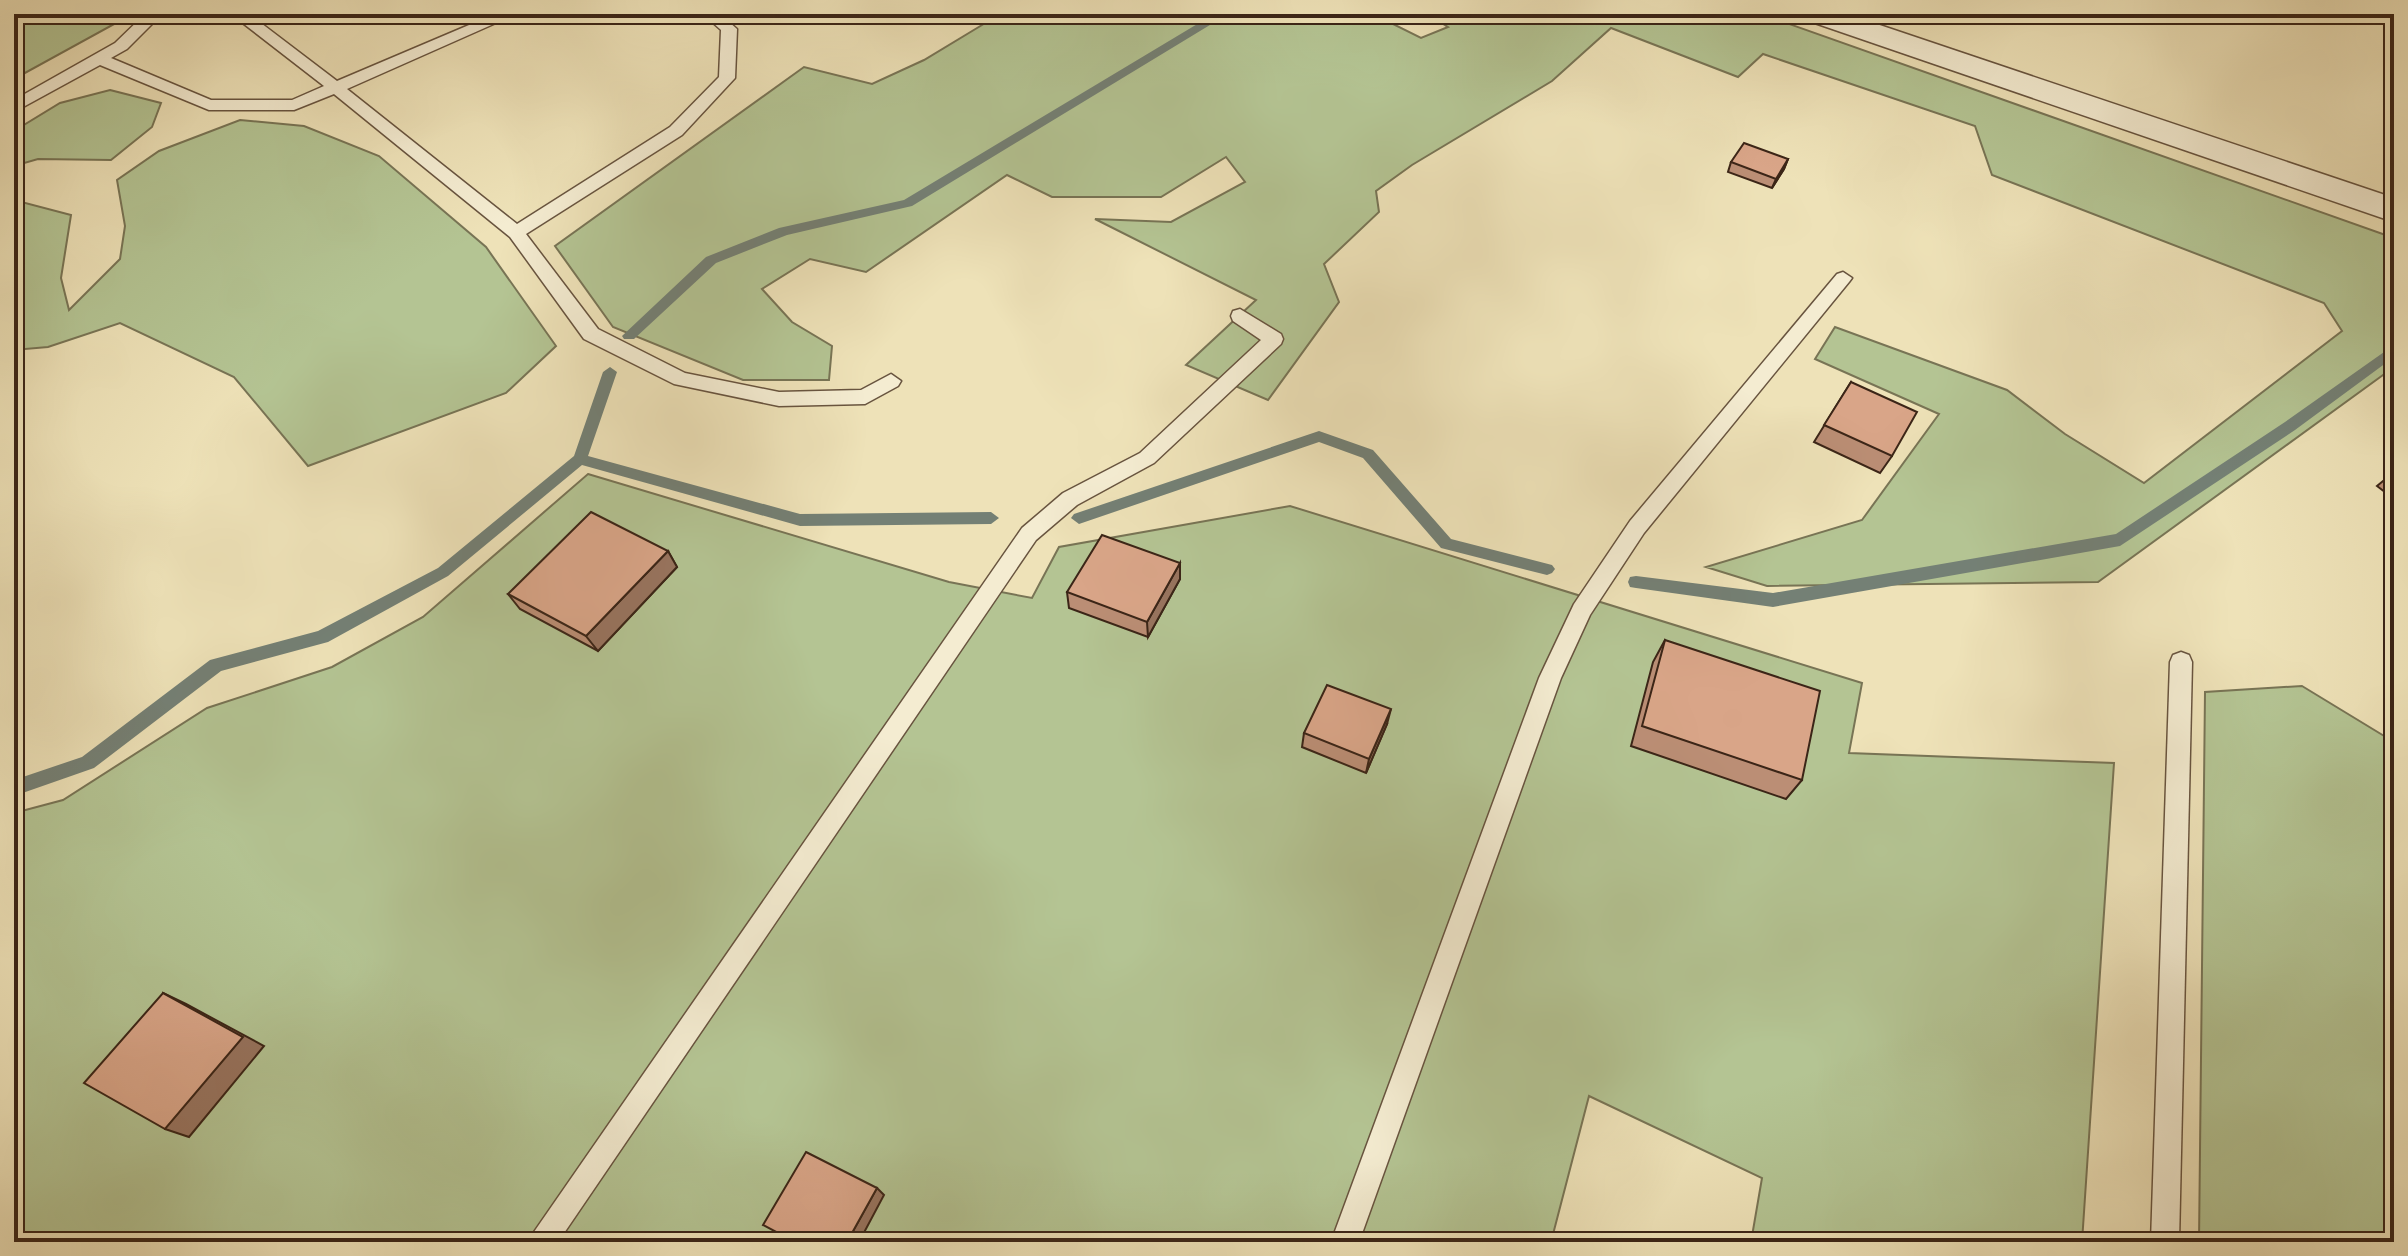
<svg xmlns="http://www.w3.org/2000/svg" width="2408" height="1256" font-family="Vollkorn,serif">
  <rect width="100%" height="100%" fill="#eee2b8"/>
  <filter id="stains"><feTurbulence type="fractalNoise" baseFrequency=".0025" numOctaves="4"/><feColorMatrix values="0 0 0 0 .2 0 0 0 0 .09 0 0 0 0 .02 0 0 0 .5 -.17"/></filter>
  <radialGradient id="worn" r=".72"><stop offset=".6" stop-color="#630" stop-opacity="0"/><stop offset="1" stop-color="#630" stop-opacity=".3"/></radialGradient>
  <g fill="#b4c493" stroke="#787455" stroke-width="2">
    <path d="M45,14H124L127,17L14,79V29Z"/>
    <path d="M977,14H1373L1421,38L1448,27L1427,14H1761L2394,238V367L2098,582L1767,586L1706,567L1862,520L1939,414L1815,359L1835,327L2007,390L2065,434L2144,483L2342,331L2324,303L1992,175L1975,126L1763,54L1738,77L1611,28L1552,81L1412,165L1376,191L1379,212L1324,264L1339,302L1268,400L1186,365L1256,300L1095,219L1171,222L1245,182L1226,157L1161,197H1052L1007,175L866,272L810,259L762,289L792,322L832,346L829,380H743L613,327L555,246L804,67L872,84L924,60L987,22Z"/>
    <path d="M110,90L161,103L152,127L111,160L38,159L14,166V131L60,103Z"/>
    <path d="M240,120L304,126L379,156L486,247L556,346L506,393L308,466L234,377L120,323L48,347L14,350V200L71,215L61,278L69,310L120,259L125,226L117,180L159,151Z"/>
    <path d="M588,474L949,582L1032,598L1059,547L1290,506L1862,683L1849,753L2114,763L2082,1242H1751L1762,1178L1589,1096L1551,1242H14V813L63,800L207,708L332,667L423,617Z"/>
    <path d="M2302,686L2394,742V1242H2199L2205,692Z"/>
  </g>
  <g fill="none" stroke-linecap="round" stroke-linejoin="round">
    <g fill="#748075" fill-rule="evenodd">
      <path d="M14,14H24L14,19Z"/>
      <path d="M1214,14H1228L912,206L787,235L716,263L634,339H624L622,336L706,257L779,228L904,200Z"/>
      <path d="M2394,345V357L2295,430L2120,546L1773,607L1636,588L1630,587L1628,582L1630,577L1636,576L1773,593L2116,534L2285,422Z"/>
      <path d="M610,367L617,372L588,456L800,514L991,512L999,518L991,524L800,526L582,465L448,576L328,642L221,671L94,768L14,796V780L82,757L210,660L318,631L438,568L574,456L603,372Z"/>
      <path d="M1319,431L1373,450L1451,539L1552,565L1555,569L1552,573L1547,575L1441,548L1363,458L1319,442L1079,524L1071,518L1074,514Z"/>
    </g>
    <g stroke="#68543f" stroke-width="3">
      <g id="service">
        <path d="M145,14H162L127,49L111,58L211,100H292L324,86L231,14H249L337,81L495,14H516L347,89L517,224L670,127L719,77L721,30L703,14H720L737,29L735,78L682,135L526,234L598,329L685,373L779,392L861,390L891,374L901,381L898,386L865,404L779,406L674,384L584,339L510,237L334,94L294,110H209L100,65L14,112V100L115,43Z"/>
        <path d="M1843,272L1852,278L1849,282L1644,533L1590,615L1561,678L1359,1242H1331L1539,678L1574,604L1630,521L1837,274Z"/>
        <path d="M1240,309L1281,334L1283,339L1281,344L1154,463L1077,505L1036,540L558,1242H527L1022,528L1063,493L1140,453L1261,340L1233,321L1231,316L1233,311Z"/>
        <path d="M2181,652L2189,655L2192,662L2179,1242H2151L2170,662L2173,655Z"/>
      </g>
    </g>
    <g stroke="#68543f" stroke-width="3">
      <path id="minor" d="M1802,14H1847L2394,198V222L1806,20Z"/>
    </g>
    <use href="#service" fill="#f4ecd1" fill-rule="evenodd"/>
    <use href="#minor" fill="#f4ecd1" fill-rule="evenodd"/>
  </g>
  <g fill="#bb8e75" stroke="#3b2517" stroke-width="2">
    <path d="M1788,159L1784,169L1772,188L1728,172L1731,162Z"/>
    <path d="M1851,382L1892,456L1880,473L1814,442Z"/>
    <path d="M2394,472V499L2377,486Z"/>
    <path d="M668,551L677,567L598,651L520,609L508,594Z"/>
    <path d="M1180,563V579L1148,637L1069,608L1067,592Z"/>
    <path d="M1665,640L1802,780L1786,799L1631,746L1653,662Z"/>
    <path d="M1387,724L1366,773L1302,747L1304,733Z"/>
  </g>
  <g fill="#98745f" stroke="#3b2517" stroke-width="2">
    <path d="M1788,159L1784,169L1772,188L1776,179Z"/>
    <path d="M668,551L677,567L598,651L586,636Z"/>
    <path d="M1180,563V579L1148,637L1147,622Z"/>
    <path d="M1391,709L1387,724L1366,773L1369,759Z"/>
    <path d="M163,993L186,1004L264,1046L189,1137L165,1129Z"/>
    <path d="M877,1188L884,1195L859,1242H847Z"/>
  </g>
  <g fill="#d9a588" stroke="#3b2517" stroke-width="2">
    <path d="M1744,143L1788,159L1776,179L1731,162Z"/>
    <path d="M1851,382L1917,412L1892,456L1824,425Z"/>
    <path d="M591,512L668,551L586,636L508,594Z"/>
    <path d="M1102,535L1180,563L1147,622L1067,592Z"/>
    <path d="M1665,640L1820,691L1802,780L1642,726Z"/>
    <path d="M1327,685L1391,709L1369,759L1304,733Z"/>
    <path d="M163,993L243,1037L165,1129L84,1083Z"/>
    <path d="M806,1152L877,1188L847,1242H795L763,1225Z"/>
  </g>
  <rect width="2408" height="1256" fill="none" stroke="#eee2b8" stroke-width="48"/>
  <rect x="16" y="16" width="2376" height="1224" fill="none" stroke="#3b2517" stroke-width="4"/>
  <rect x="24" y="24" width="2360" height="1208" fill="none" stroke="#3b2517" stroke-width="2"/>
  <rect width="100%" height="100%" filter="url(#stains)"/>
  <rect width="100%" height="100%" fill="url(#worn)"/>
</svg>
